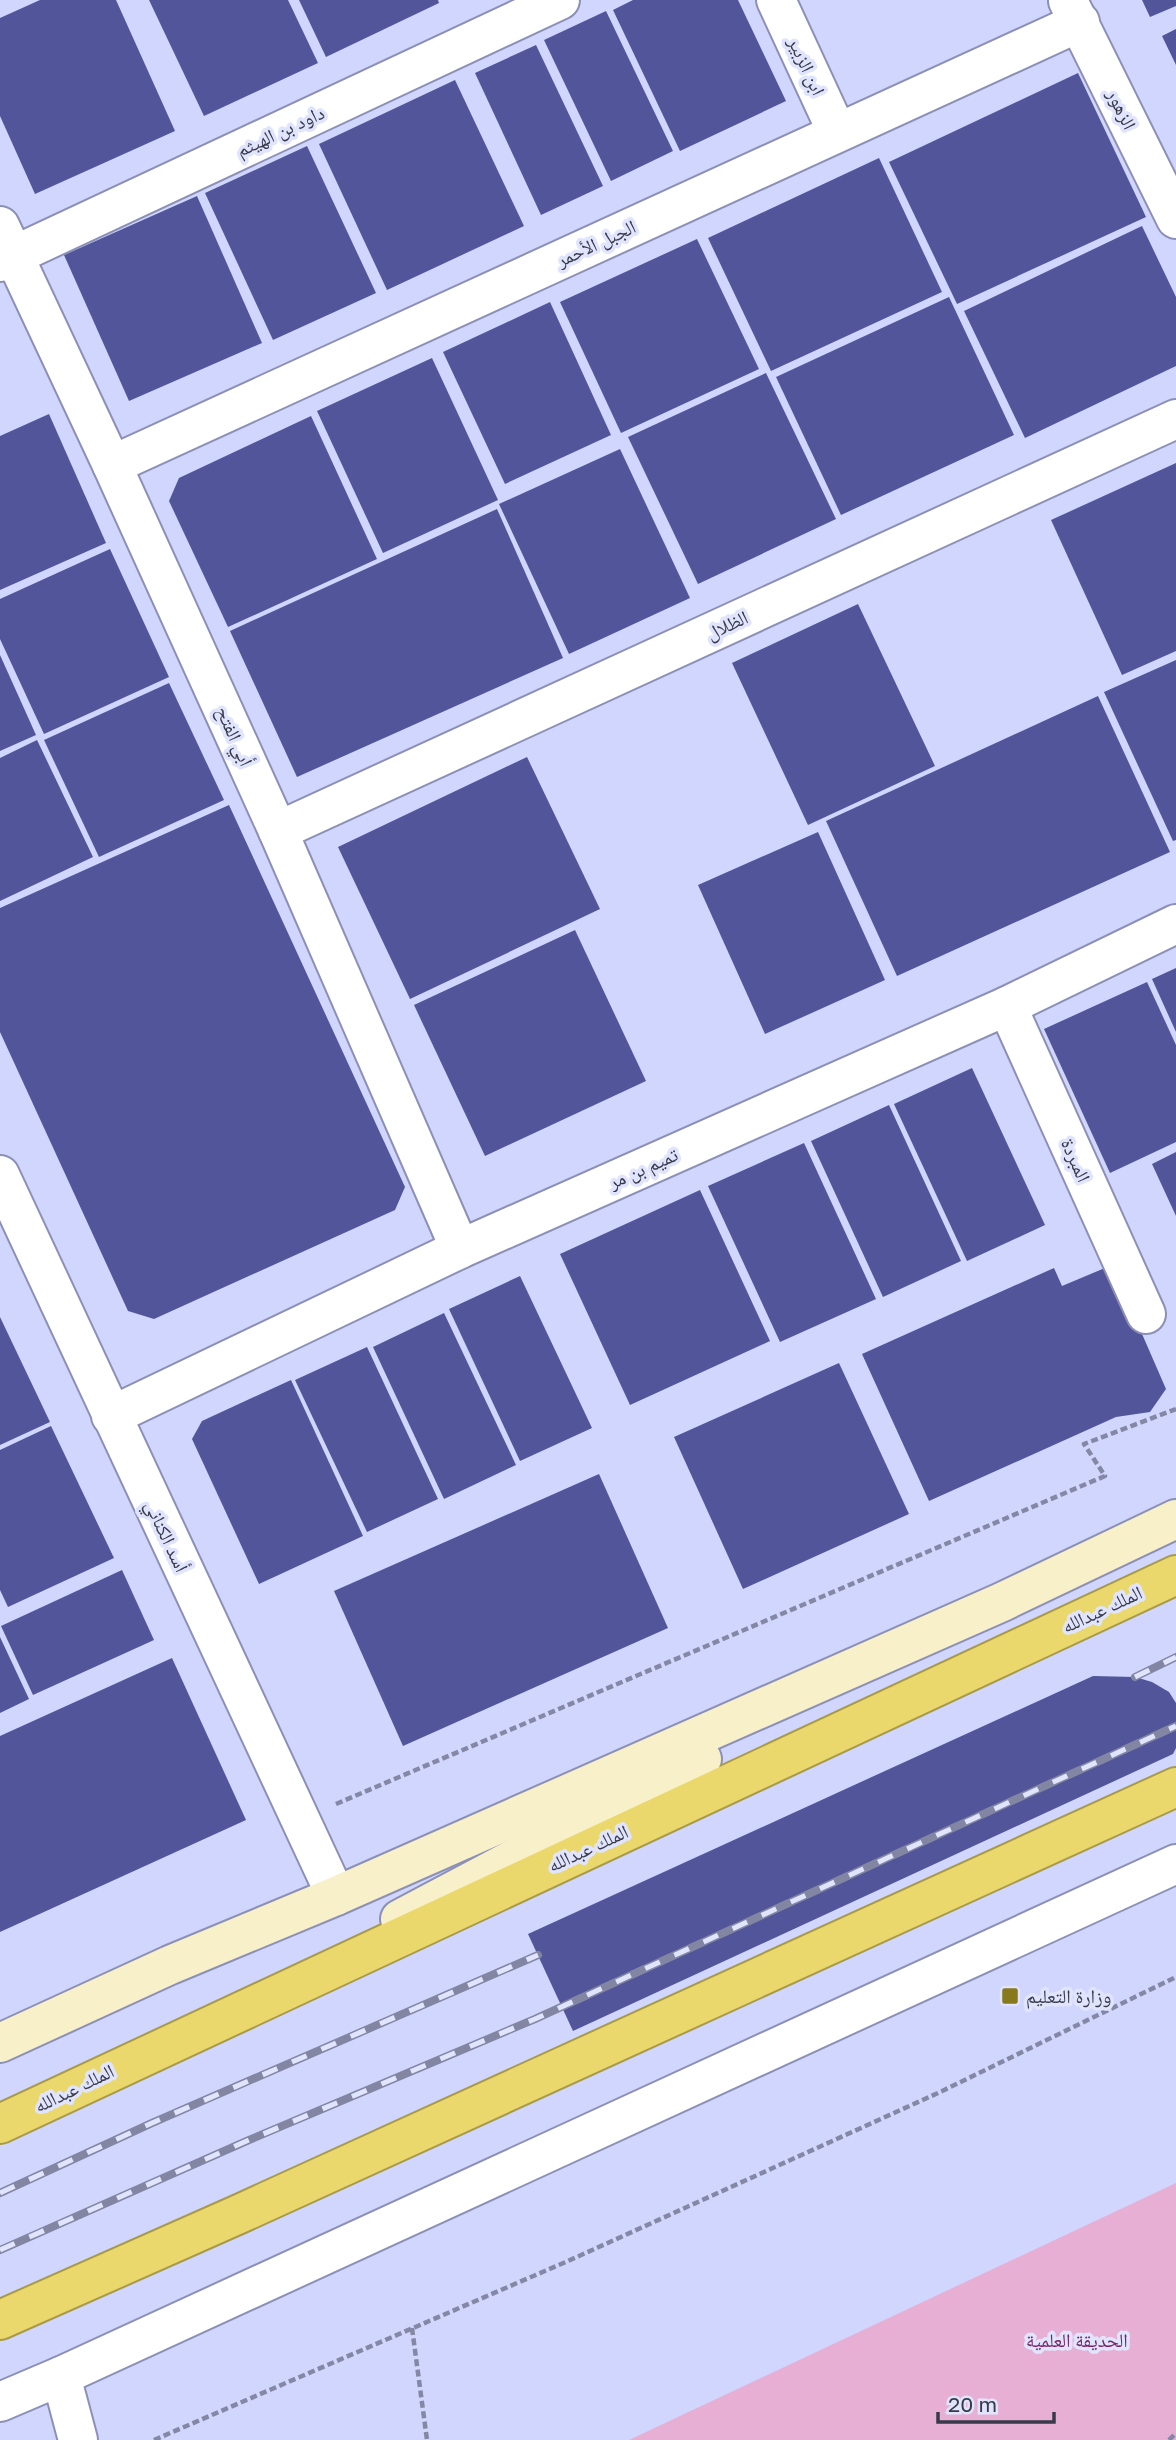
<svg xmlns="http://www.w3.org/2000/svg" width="1176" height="2440" font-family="'Golos Text','Noto Naskh Arabic',sans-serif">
  <rect width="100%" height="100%" fill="#d0d6fe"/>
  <path fill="#e7afd4" d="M1176,2183V2440H629Z"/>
  <g fill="#52559a">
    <path d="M40,0H116L175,131L35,194L0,116V18Z"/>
    <path d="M149,0H288L318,63L204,116Z"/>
    <path d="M299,0H438L439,3L326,57Z"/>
    <path d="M633,0H738L786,101L680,151L613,10Z"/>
    <path d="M1142,0H1176V6L1150,17Z"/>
    <path d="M606,11L673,151L611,181L544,40Z"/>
    <path d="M1176,29V65L1162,36Z"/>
    <path d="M536,45L603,186L541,215L475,73Z"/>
    <path d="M1078,73L1146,217L957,304L889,162Z"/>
    <path d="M455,80L524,226L387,290L319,144Z"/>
    <path d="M307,146L376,293L273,340L205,193Z"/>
    <path d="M879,158L942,292L771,371L708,238Z"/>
    <path d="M197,196L262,343L129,401L64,255Z"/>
    <path d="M1142,226L1176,297V366L1025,438L964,311Z"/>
    <path d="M697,239L759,369L621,433L560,302Z"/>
    <path d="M949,297L1014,435L841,515L776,377Z"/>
    <path d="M550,302L611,435L505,484L443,352Z"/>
    <path d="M432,358L498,500L383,553L317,411Z"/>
    <path d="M766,373L836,519L698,584L628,437Z"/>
    <path d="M49,414L106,543L0,590V436Z"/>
    <path d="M311,416L377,559L228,627L169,501L179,478Z"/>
    <path d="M620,449L690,598L569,654L499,504Z"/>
    <path d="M1176,463V651L1122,675L1051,520Z"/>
    <path d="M497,509L563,658L297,777L230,631Z"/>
    <path d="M110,549L169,677L44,734L0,639V599Z"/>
    <path d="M858,604L935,766L808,825L732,663Z"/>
    <path d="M0,655L36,735L0,751Z"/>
    <path d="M1176,660V840L1173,841L1104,692Z"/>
    <path d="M169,683L224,800L99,857L44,740Z"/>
    <path d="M1098,696L1170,852L897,976L826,821Z"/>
    <path d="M37,740L93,857L0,901V758Z"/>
    <path d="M527,757L600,909L410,999L338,847Z"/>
    <path d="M229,805L405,1187L395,1210L154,1319L128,1311L0,1032V908Z"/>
    <path d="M818,832L885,980L765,1034L698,885Z"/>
    <path d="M575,930L646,1081L485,1156L414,1005Z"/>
    <path d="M1176,968V1032L1152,979Z"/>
    <path d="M1147,982L1176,1045V1142L1110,1173L1044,1029Z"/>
    <path d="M972,1068L1045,1225L967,1261L894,1104Z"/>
    <path d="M889,1105L961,1261L883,1297L811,1141Z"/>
    <path d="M804,1143L876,1299L780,1342L708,1186Z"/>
    <path d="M1176,1152V1216L1152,1164Z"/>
    <path d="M700,1190L770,1341L630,1405L560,1254Z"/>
    <path d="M1112,1265L1166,1389L1150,1412L1116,1417L929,1501L862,1354L1054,1268L1062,1286Z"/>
    <path d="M520,1276L592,1428L520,1461L449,1309Z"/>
    <path d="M444,1313L516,1465L444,1499L373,1347Z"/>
    <path d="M0,1317L50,1422L0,1445Z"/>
    <path d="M367,1347L438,1499L367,1532L295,1380Z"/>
    <path d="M839,1363L909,1514L743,1589L674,1437Z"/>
    <path d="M291,1380L363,1536L259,1584L192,1439L202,1421Z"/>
    <path d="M51,1426L114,1558L8,1607L0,1590V1450Z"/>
    <path d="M599,1474L668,1628L403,1746L334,1591Z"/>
    <path d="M122,1570L154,1640L33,1695L1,1626Z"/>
    <path d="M0,1637L29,1699L0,1713Z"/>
    <path d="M172,1658L246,1820L0,1932V1736Z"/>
    <path d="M1093,1676L1135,1677L1152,1682L1169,1692L1176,1703V1748L1173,1754L573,2031L528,1934Z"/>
  </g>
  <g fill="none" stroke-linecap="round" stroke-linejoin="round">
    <g stroke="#8c90b6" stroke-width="42">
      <g id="minor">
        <path d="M776,0L837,132"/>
        <path d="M1068,1L1176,219"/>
        <path d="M0,226L112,465L278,831L460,1249"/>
        <path d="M0,262L560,0"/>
        <path d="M112,465L1080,22"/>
        <path d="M278,831L1176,419"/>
        <path d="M1007,1006L1146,1314"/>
        <path d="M0,1175L336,1896"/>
        <path d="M111,1416L460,1249L1007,1006L1176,924"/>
      </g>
    </g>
    <g stroke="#8c90b6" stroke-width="42">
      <g id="tertiary">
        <path d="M61,2376L78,2440"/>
        <path d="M0,2402L61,2376L1176,1864"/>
      </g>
    </g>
    <g stroke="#8c90b6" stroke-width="42">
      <g id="secondary">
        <path d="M400,1919L702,1759"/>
        <path d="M0,2043L170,1965L336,1896L1002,1602L1176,1519"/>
      </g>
    </g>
    <g stroke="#a89a49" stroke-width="42">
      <g id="trunk">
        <path d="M0,2124L1176,1575"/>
        <path d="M0,2320L237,2215L1176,1787"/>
      </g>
    </g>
    <g stroke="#8488a4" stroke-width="4.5" stroke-dasharray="7 3.5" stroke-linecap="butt">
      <path d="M336,1804L1105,1476L1084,1444L1176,1409"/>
      <path d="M412,2328L427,2440"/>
      <path d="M154,2440L568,2261L938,2093L1176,1977"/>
      <path d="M1169,2440L1176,2433"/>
    </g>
    <use href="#minor" stroke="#fff" stroke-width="38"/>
    <use href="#tertiary" stroke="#fff" stroke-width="38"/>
    <use href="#secondary" stroke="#f7f0c8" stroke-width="38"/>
    <use href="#trunk" stroke="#ead86c" stroke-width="38"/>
    <g stroke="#8386a2" stroke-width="8">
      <g id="rail">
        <path d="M1135,1677L1176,1657"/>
        <path d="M0,2193L152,2123L538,1955"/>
        <path d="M0,2250L249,2140L535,2019L1176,1726"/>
      </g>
    </g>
    <use href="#rail" stroke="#e0e4fc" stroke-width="5" stroke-dasharray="16" stroke-linecap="butt"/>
  </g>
  <rect fill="#88791d" stroke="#e0e4fc" stroke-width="2.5" x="1001" y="1987" width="18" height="18" rx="3.5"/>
  <g text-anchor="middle" stroke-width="7" stroke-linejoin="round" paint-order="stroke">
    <g font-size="19" fill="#383a4a" stroke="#e0e4fc">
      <text transform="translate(807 66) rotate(65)" y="7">ابن الزبير</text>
      <text transform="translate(1122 109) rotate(64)" y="7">الزهور</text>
      <text transform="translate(280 131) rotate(-25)" y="7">داود بن الهيثم</text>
      <text transform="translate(596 243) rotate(-25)" y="7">الجبل الأحمر</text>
      <text transform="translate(727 625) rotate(-25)" y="7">الظلال</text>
      <text transform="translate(235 736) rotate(66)" y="7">أبي الفتح</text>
      <text transform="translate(1076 1160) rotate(66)" y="7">المبردة</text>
      <text transform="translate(643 1168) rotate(-24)" y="7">تميم بن مر</text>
      <text transform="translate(167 1536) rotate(65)" y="7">أسد الكناني</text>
      <text transform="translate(1102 1609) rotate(-25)" y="7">الملك عبدالله</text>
      <text transform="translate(588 1848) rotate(-25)" y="7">الملك عبدالله</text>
      <text transform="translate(74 2088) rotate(-26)" y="7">الملك عبدالله</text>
    </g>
    <g font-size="19" fill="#383a4a" stroke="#e0e4fc" text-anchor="start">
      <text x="1026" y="2003">وزارة التعليم</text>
    </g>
    <g font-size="19" fill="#772262" stroke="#e0e4fc">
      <text x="1077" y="2347">الحديقة العلمية</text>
    </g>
  </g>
  <path d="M938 2412v10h116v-10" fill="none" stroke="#383a4a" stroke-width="3.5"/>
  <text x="948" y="2412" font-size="21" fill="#383a4a" stroke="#e0e4fc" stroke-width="5" paint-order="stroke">20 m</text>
</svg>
